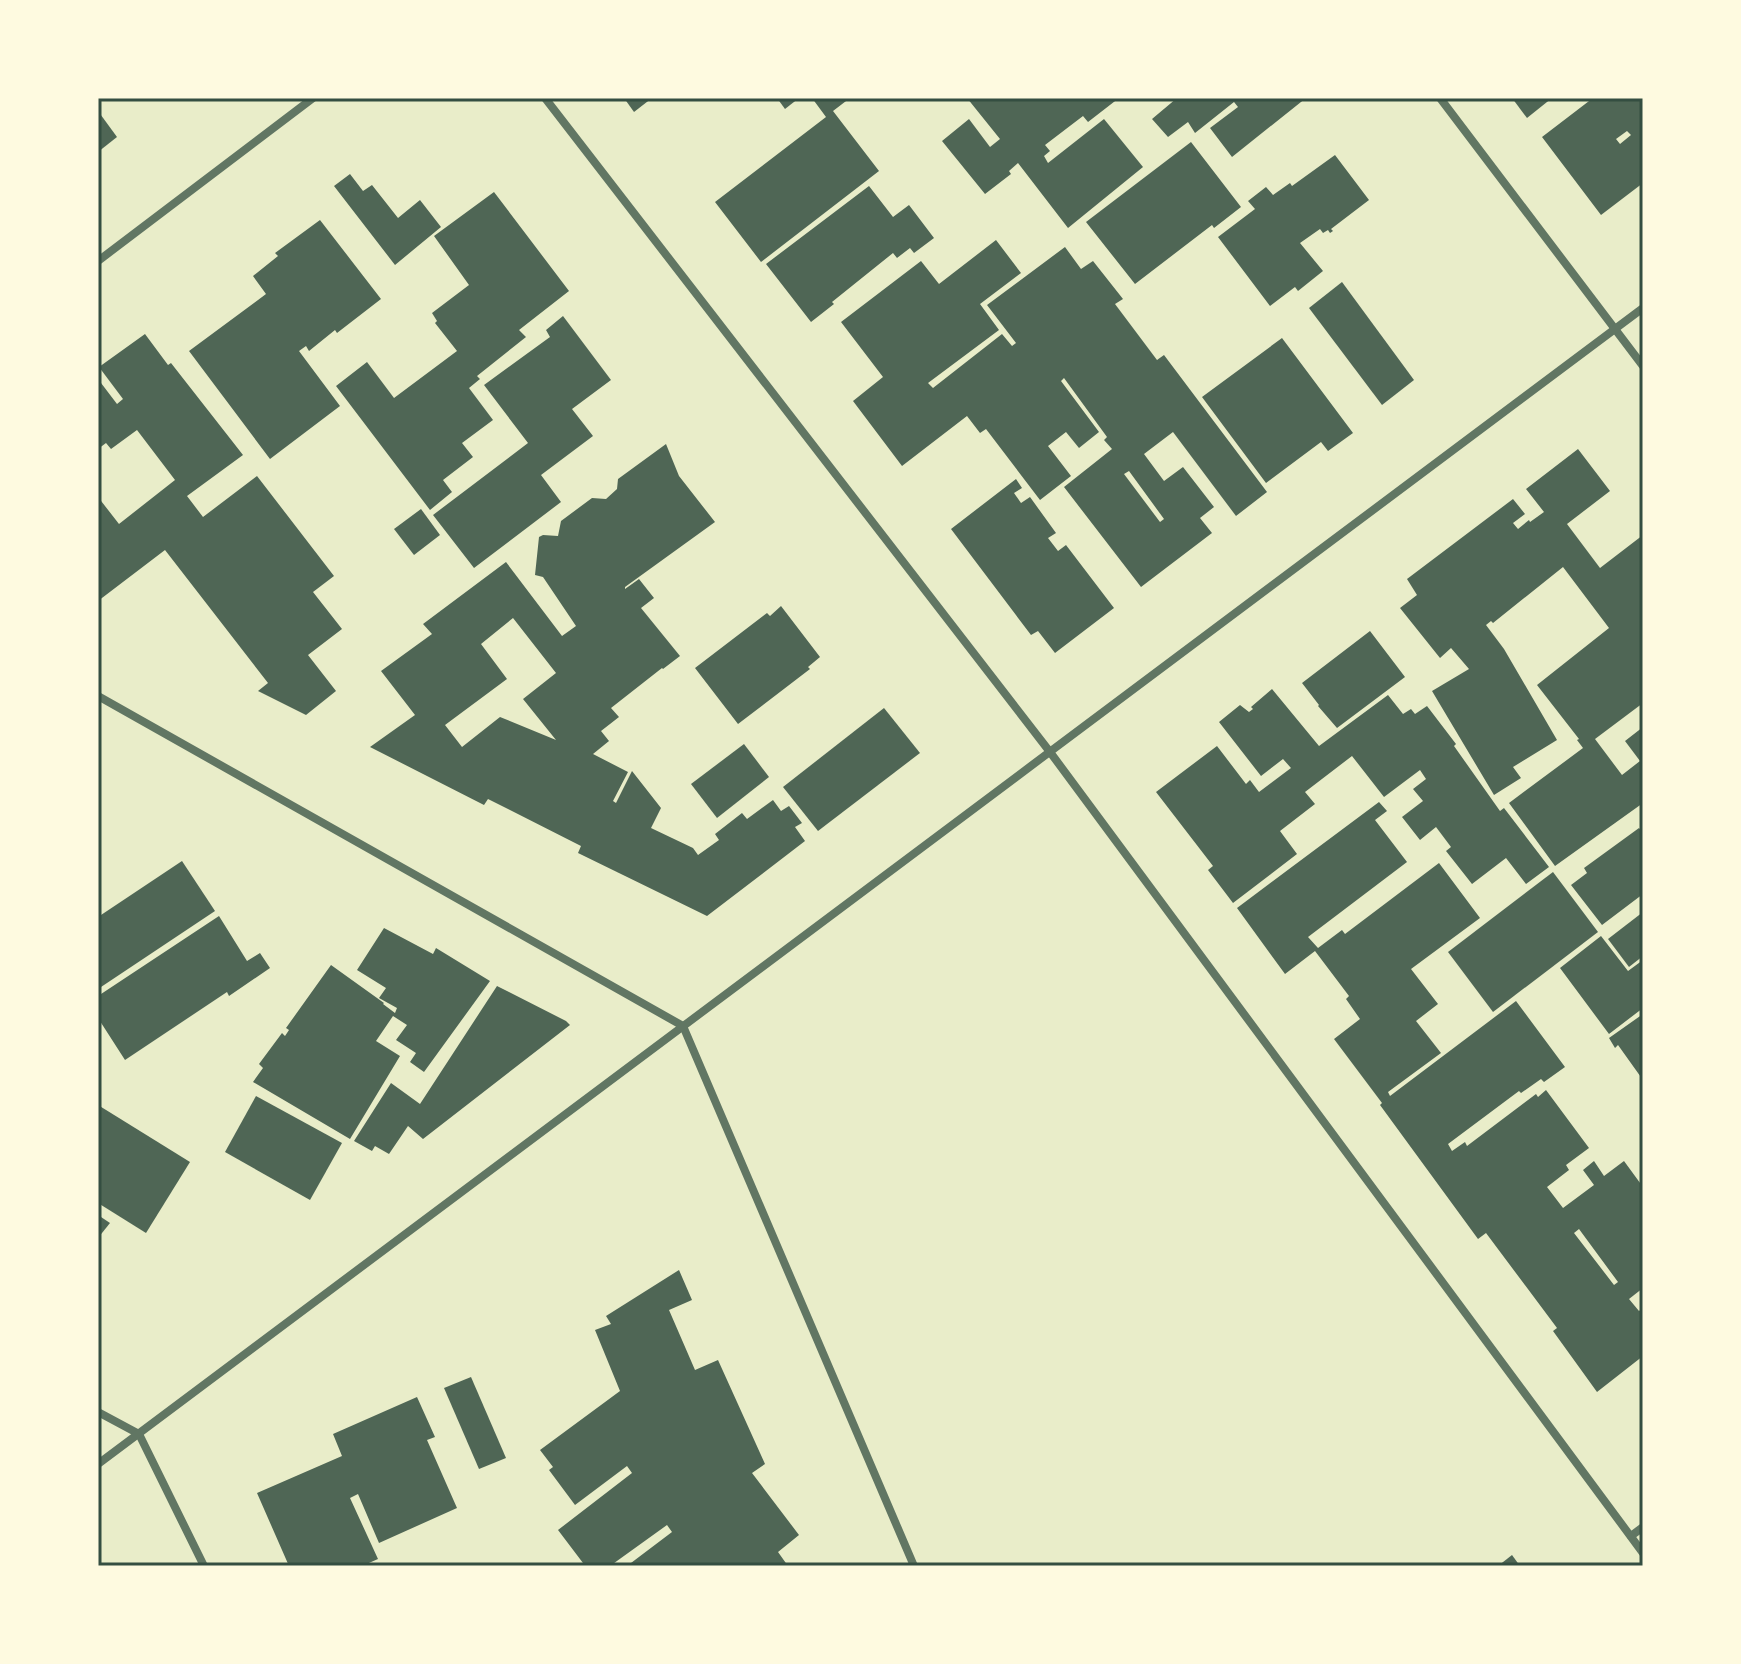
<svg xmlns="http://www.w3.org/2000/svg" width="1741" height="1664" font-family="Karla,sans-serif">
  <rect width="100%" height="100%" fill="#e9edc9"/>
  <g fill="#4f6655" fill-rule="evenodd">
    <path d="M624,98H652L634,112Z"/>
    <path d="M777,98H799L785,109Z"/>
    <path d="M812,98H850L833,111L879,171L761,262L715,202L826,117Z"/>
    <path d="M967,98H1119L1088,122L1083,116L1045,145L1050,151L1044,156L1048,163L1104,119L1143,167L1068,228L1018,163L1009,171L1011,174L985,194L942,141L969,119L990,147L1000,139Z"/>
    <path d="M1177,98H1306L1232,157L1210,128L1238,107L1234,102L1195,133L1188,122L1168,137L1152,119Z"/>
    <path d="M1512,98H1552L1527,118Z"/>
    <path d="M1593,98H1643V183L1601,215L1542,137ZM1627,131L1631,135L1620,144L1616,139Z"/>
    <path d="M98,111L117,137L98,152Z"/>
    <path d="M1191,142L1241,207L1214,228L1212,225L1135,284L1086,222Z"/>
    <path d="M1335,155L1369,200L1331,229L1333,231L1330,233L1328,230L1323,233L1320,229L1300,243L1323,271L1298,291L1295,287L1270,306L1218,237L1255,209L1248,201L1266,187L1273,195L1290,183L1292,186Z"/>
    <path d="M350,174L363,191L372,185L398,218L420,200L441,227L395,265L334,186Z"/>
    <path d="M869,186L893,217L909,205L934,238L914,253L910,248L897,258L893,253L832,302L834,304L811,322L766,264Z"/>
    <path d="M494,192L569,291L519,330L526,337L477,376L480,379L469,388L493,420L462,443L473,457L443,480L452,492L430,510L336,386L367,362L394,398L457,351L435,323L437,321L432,313L469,285L434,236Z"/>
    <path d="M320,220L381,299L337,333L335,330L309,351L306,346L299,351L340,406L270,459L189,351L266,294L253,276L278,256L275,253Z"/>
    <path d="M996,240L1021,273L980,304L999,330L928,383L933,388L1002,334L1012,346L1016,343L987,305L1065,247L1081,269L1093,261L1123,299L1115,304L1157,360L1164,355L1267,492L1236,516L1173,432L1144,454L1164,481L1183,467L1214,507L1200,518L1212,533L1141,587L1064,487L1112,449L1104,440L1107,437L1064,378L1061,381L1099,432L1079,448L1066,432L1048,446L1071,476L1040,500L986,429L980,433L967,416L902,466L853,401L883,377L841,322L921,261L939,284ZM1129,471L1164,519L1160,522L1124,474Z"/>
    <path d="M1342,282L1414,380L1382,405L1309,308Z"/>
    <path d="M563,316L611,380L572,409L593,436L541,475L561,502L474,568L433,515L528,443L484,385L550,337L546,330Z"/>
    <path d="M145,334L168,365L171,363L243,455L187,496L203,517L257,476L334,576L313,592L342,629L308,655L336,691L306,715L258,691L268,683L165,550L98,601V497L119,524L175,480L137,430L111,449L106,443L98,449V379L117,404L123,399L99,367Z"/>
    <path d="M1282,338L1353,433L1328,451L1321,442L1266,483L1202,397Z"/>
    <path d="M666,444L679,476L715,522L625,587V589L639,579L654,598L641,608L680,656L663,669L662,668L611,708L619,717L601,731L609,741L593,754L628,772L613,801L616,803L632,771L661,808L651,828L693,848L698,855L719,840L715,834L742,813L747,819L773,800L781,811L789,806L802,823L795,827L805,841L707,916L578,853L581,846L488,799L484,805L370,747L415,715L381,671L432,634L423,624L506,562L562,636L576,626L543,577L535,575L539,537L543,535L558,536L561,521L592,498L606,499L617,489L618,479ZM513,618L556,673L523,699L556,740L500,717L462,747L445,725L507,679L481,644Z"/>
    <path d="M1578,449L1610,491L1567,524L1600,568L1643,535V703L1595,739L1622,775L1640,761L1625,741L1643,727V803L1555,866L1509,803L1583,748L1577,740L1579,739L1537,685L1609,628L1563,567L1493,623L1491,621L1486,625L1504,649L1557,740L1513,767L1521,778L1494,795L1432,691L1469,669L1451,648L1440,658L1400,608L1417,595L1407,579L1513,499L1525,514L1513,523L1518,529L1529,520L1530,522L1544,512L1526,489Z"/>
    <path d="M1016,479L1022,488L1014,493L1021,503L1030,497L1056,533L1048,538L1058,551L1066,545L1114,608L1055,653L1038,631L1031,635L951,529Z"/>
    <path d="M421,509L440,535L414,555L394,529Z"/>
    <path d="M781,606L820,657L808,667L810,669L738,724L695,668L767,613L770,616Z"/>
    <path d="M1370,631L1405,677L1337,728L1318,706L1319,705L1302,683Z"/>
    <path d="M1272,689L1319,746L1388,695L1403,714L1411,709L1415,714L1427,706L1456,744L1454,746L1500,811L1504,808L1549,867L1526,884L1506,858L1472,884L1446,851L1451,847L1436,827L1420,840L1402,817L1423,801L1413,789L1426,779L1420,770L1384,797L1352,756L1305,792L1315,804L1280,831L1297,854L1233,903L1208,870L1213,866L1156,792L1217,746L1246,784L1250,780L1259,792L1291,768L1283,759L1261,776L1219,722L1240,705L1249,712L1253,709L1251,707Z"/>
    <path d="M884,708L920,753L818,831L783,787Z"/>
    <path d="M744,744L769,777L717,818L691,784Z"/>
    <path d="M1379,802L1387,811L1375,820L1407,862L1308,937L1318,948L1342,930L1345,934L1439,863L1480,918L1411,969L1438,1004L1416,1021L1441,1053L1388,1092L1390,1096L1516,1001L1565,1067L1544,1082L1541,1079L1521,1093L1519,1091L1448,1144L1452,1151L1465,1142L1467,1146L1536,1094L1538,1097L1546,1090L1589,1148L1566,1165L1569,1170L1547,1187L1563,1208L1594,1185L1583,1170L1594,1161L1604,1176L1624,1161L1643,1187V1288L1629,1299L1639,1311L1643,1308V1356L1597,1392L1553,1331L1557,1328L1486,1233L1478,1239L1380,1105L1382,1103L1334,1039L1360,1019L1346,999L1349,996L1315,951L1285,974L1237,908ZM1579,1229L1618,1282L1614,1285L1574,1233Z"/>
    <path d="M1639,828L1643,833V894L1602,925L1571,885L1587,873L1584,868Z"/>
    <path d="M182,861L215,911L98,989V917Z"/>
    <path d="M1553,872L1598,932L1493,1012L1448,952Z"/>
    <path d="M1643,912V956L1629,967L1608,939Z"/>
    <path d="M219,916L247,961L260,953L270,968L229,996L227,992L125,1060L98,1018V996Z"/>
    <path d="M384,928L433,954L436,948L490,981L424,1072L410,1062L416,1053L396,1040L407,1025L393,1016L376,1041L400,1056L350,1139L253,1082L263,1068L259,1064L282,1033L285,1036L289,1030L286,1028L331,965L384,1003L383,1004L395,1013L397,1008L379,998L386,988L357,970Z"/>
    <path d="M1601,936L1628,971L1643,960V1008L1609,1034L1560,968Z"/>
    <path d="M497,986L566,1021L570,1025L423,1139L408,1126L389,1154L375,1146L372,1151L354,1141L391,1083L420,1104Z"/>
    <path d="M1643,1014V1080L1618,1045L1615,1048L1609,1038Z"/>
    <path d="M256,1096L342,1143L310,1200L225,1152Z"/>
    <path d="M98,1105L190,1162L146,1233L98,1203Z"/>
    <path d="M98,1215L110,1223L98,1238Z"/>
    <path d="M679,1270L692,1300L669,1310L695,1370L718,1360L765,1464L752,1473L799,1535L778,1552L788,1566H751L749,1563L745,1566H627L672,1532L667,1525L610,1566H579L583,1563L558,1530L632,1473L627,1466L575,1505L549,1470L553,1467L540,1450L620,1391L595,1330L611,1324L606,1316Z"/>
    <path d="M471,1377L506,1458L479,1469L444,1388Z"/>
    <path d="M417,1397L435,1437L427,1440L457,1508L379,1543L358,1494L350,1498L378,1559L362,1566H289L257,1493L342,1456L333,1434Z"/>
    <path d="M1512,1555L1520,1566H1498Z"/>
  </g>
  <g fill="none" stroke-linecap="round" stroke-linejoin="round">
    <g stroke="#617663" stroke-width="8">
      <path d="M545,98L1050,752L1643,1553"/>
      <path d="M1440,98L1643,366"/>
      <path d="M98,261L313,98"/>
      <path d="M98,696L683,1026L914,1566"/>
      <path d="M98,1412L139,1434L204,1566"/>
      <path d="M98,1464L1643,308"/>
      <path d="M1631,1536L1643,1527"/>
    </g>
  </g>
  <rect width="1741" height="1664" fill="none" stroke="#fefae0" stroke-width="200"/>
  <rect x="100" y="100" width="1541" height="1464" fill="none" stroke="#344e41" stroke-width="3"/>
</svg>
